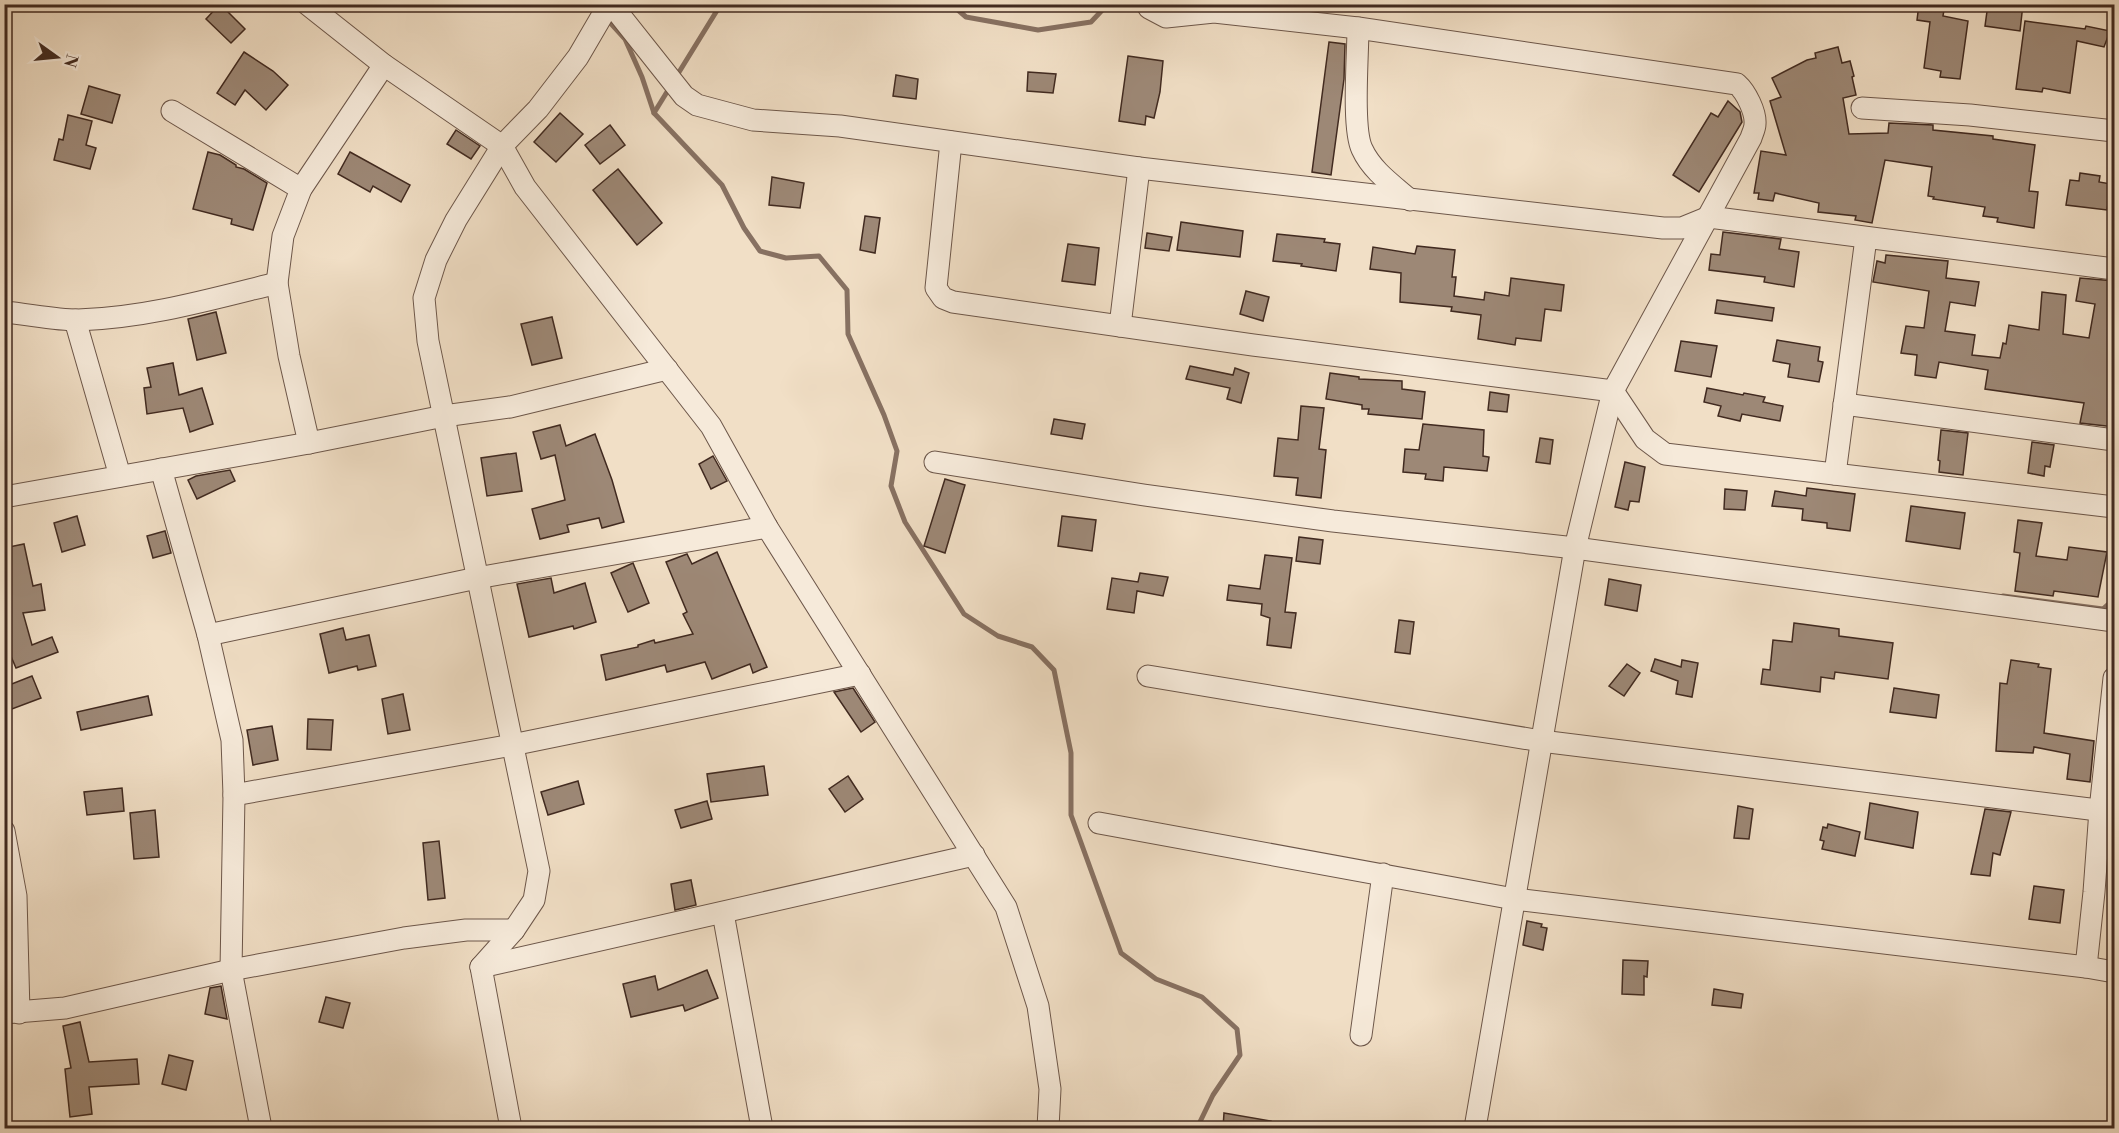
<svg xmlns="http://www.w3.org/2000/svg" width="2119" height="1133" font-family="'Libre Bodoni',serif">
  <rect width="100%" height="100%" fill="#f1dfc6"/>
  <filter id="stains"><feTurbulence type="fractalNoise" baseFrequency=".00333" numOctaves="4"/><feColorMatrix values="0 0 0 0 .2 0 0 0 0 .09 0 0 0 0 .02 0 0 0 .5 -.17"/></filter>
  <radialGradient id="worn" r=".72"><stop offset=".6" stop-color="#630" stop-opacity="0"/><stop offset="1" stop-color="#630" stop-opacity=".3"/></radialGradient>
  <g fill="none" stroke-linecap="round" stroke-linejoin="round">
    <g stroke="#877162" stroke-width="5">
      <path d="M590,4L598,11"/>
      <path d="M951,4L966,17L1038,30L1091,22L1108,4"/>
      <path d="M605,17L625,39L642,77L654,113L722,185L744,228L760,251L786,258L819,256L847,290L848,334L884,415L897,451L891,486L905,522L964,614L998,636L1032,647L1054,670L1071,753V815L1121,953L1156,979L1202,997L1237,1029L1240,1055L1213,1095L1197,1128"/>
      <path d="M676,77L721,4"/>
      <path d="M654,113L670,87"/>
      <path d="M2003,596L2103,609L2114,599"/>
    </g>
  </g>
  <g fill="#9d8876" stroke="#412a20" stroke-width="1.5">
    <path d="M220,4L245,29L231,43L206,19Z"/>
    <path d="M1919,4H1945L1943,16L1968,21L1960,79L1940,77L1941,71L1924,68L1930,22L1917,20Z"/>
    <path d="M1988,4H2023L2020,31L1985,26Z"/>
    <path d="M2025,21L2085,29L2086,26L2110,31L2104,47L2077,41L2070,93L2043,88L2042,92L2016,89Z"/>
    <path d="M1329,42L1345,44L1344,79L1331,175L1312,172Z"/>
    <path d="M1838,47L1842,63L1850,61L1854,76L1852,77L1856,95L1843,98L1849,134L1888,133L1889,123L1933,125V130L1993,136V139L2035,145L2029,191L2038,192L2034,228L1997,222L1998,218L1983,216L1985,207L1933,199L1934,197L1928,196L1932,167L1885,160L1872,223L1855,220L1856,216L1818,212L1819,203L1775,193L1773,201L1758,199L1759,193H1754L1761,151L1786,155L1770,101L1781,97L1772,78L1807,60L1816,58L1815,53Z"/>
    <path d="M244,52L273,71L288,85L266,110L245,90L235,105L217,93Z"/>
    <path d="M1128,56L1163,61L1160,92L1154,118L1146,116L1145,125L1119,121Z"/>
    <path d="M1028,72L1056,74L1053,93L1027,91Z"/>
    <path d="M896,75L918,79L916,99L893,96Z"/>
    <path d="M89,86L120,95L112,123L81,114Z"/>
    <path d="M1728,101L1740,112L1742,122L1699,192L1673,175L1711,113L1718,117Z"/>
    <path d="M560,113L583,134L556,162L534,142Z"/>
    <path d="M68,115L92,121L86,145L96,148L90,169L54,160L59,139L63,140Z"/>
    <path d="M610,125L625,145L600,164L585,145Z"/>
    <path d="M456,130L480,146L471,159L447,144Z"/>
    <path d="M208,152L220,155L236,165V167L244,169L267,183L253,230L231,224L232,219L193,209Z"/>
    <path d="M350,152L410,185L401,202L373,186L370,192L338,174Z"/>
    <path d="M618,169L662,223L637,245L593,190Z"/>
    <path d="M2080,173L2100,176L2099,182L2111,184L2107,210L2066,205L2070,180L2079,181Z"/>
    <path d="M772,177L804,183L800,208L769,205Z"/>
    <path d="M865,216L880,218L875,253L860,250Z"/>
    <path d="M1181,222L1243,231L1240,257L1177,250Z"/>
    <path d="M1723,232L1781,239L1779,249L1799,252L1794,287L1764,282L1765,277L1709,270L1711,254L1720,255Z"/>
    <path d="M1147,233L1172,237L1169,251L1145,248Z"/>
    <path d="M1277,234L1325,239L1324,242L1340,244L1336,271L1301,266L1302,264L1273,261Z"/>
    <path d="M1068,244L1099,248L1095,285L1062,281Z"/>
    <path d="M1417,246L1455,250L1452,277H1456L1454,296L1484,300L1485,292L1509,296L1511,278L1564,285L1561,311L1545,309L1541,341L1516,338L1515,345L1478,339L1481,315L1451,311L1452,307L1400,302L1401,273L1370,269L1373,247L1415,254Z"/>
    <path d="M1886,255L1948,261L1946,278L1979,282L1975,306L1950,302L1945,331L1975,335L1972,355L2000,358L2003,343L2006,344L2009,325L2039,330L2042,292L2066,295L2063,334L2089,338L2095,304L2076,301L2080,278L2115,281V427L2080,423L2084,403L1985,389L1988,370L1939,362L1936,378L1915,375L1917,355L1901,353L1906,326L1924,328L1929,291L1873,282L1877,261L1885,263Z"/>
    <path d="M1246,291L1269,297L1263,321L1240,314Z"/>
    <path d="M1717,300L1774,308L1772,321L1715,313Z"/>
    <path d="M216,312L226,353L197,360L188,319Z"/>
    <path d="M552,317L562,358L532,365L521,324Z"/>
    <path d="M1777,340L1820,347L1818,361L1823,362L1819,382L1788,377L1790,364L1773,361Z"/>
    <path d="M1681,341L1717,346L1711,377L1675,371Z"/>
    <path d="M173,363L179,395L202,388L213,424L190,432L183,408L147,414L144,388L151,387L147,368Z"/>
    <path d="M1190,366L1233,375L1235,368L1249,373L1241,403L1227,399L1230,388L1186,379Z"/>
    <path d="M1330,373L1359,377V379L1402,381V389L1425,392L1422,419L1368,414L1369,409H1362V405L1326,399Z"/>
    <path d="M1707,388L1743,395L1744,393L1765,397L1763,402L1783,406L1780,421L1742,414L1740,421L1718,416L1721,406L1704,402Z"/>
    <path d="M1490,392L1509,395L1507,412L1488,410Z"/>
    <path d="M1301,406L1324,408L1319,449L1326,450L1321,498L1296,495L1298,478L1274,476L1278,438L1298,440Z"/>
    <path d="M1054,419L1085,424L1082,439L1051,434Z"/>
    <path d="M1423,424L1484,430L1483,456L1489,457L1487,471L1444,467L1443,481L1425,479L1426,474L1403,472L1405,449L1419,450Z"/>
    <path d="M560,425L566,446L595,434L612,480L624,522L602,528L599,518L567,525L569,532L540,539L532,509L565,500L555,455L541,459L533,432Z"/>
    <path d="M1941,430L1968,433L1963,475L1939,472L1940,461L1938,460Z"/>
    <path d="M1540,438L1553,440L1550,464L1536,462Z"/>
    <path d="M2032,442L2054,445L2050,467L2045,466L2044,476L2028,473Z"/>
    <path d="M516,453L522,491L487,496L481,458Z"/>
    <path d="M713,456L727,481L711,489L699,464Z"/>
    <path d="M1625,462L1645,467L1639,502L1630,501L1628,510L1615,507Z"/>
    <path d="M230,470L235,481L197,499L188,480L196,476Z"/>
    <path d="M945,479L965,485L945,553L924,546Z"/>
    <path d="M1807,488L1855,494L1850,531L1827,528V523L1802,520L1803,509L1772,506L1775,491L1806,496Z"/>
    <path d="M1725,489L1747,491L1745,510L1724,509Z"/>
    <path d="M1911,506L1965,513L1960,549L1906,541Z"/>
    <path d="M77,516L85,545L62,552L54,523Z"/>
    <path d="M1062,516L1096,520L1092,551L1058,546Z"/>
    <path d="M2018,520L2042,523L2036,556L2067,560L2069,547L2107,552L2098,597L2054,591L2053,596L2015,591L2020,553L2014,552Z"/>
    <path d="M165,531L171,553L153,558L147,536Z"/>
    <path d="M1299,537L1323,540L1320,564L1296,561Z"/>
    <path d="M24,544L33,586L41,584L45,610L23,613L32,645L52,637L58,652L16,668L4,640V548Z"/>
    <path d="M717,552L767,667L753,673L750,664L712,679L705,662L667,672L665,665L606,680L601,655L638,647V645L654,640L655,643L693,634L683,614L687,612L666,562L687,554L692,564Z"/>
    <path d="M1265,555L1292,558L1285,612L1296,613L1291,648L1267,645L1270,618L1261,615L1262,604L1227,600L1229,585L1260,589Z"/>
    <path d="M633,563L649,603L628,612L611,573Z"/>
    <path d="M1140,573L1168,577L1163,596L1137,591L1134,613L1107,609L1112,578L1138,582Z"/>
    <path d="M551,578L554,593L585,583L596,622L574,629L573,626L529,637L517,584Z"/>
    <path d="M1609,579L1641,585L1637,611L1605,605Z"/>
    <path d="M1399,620L1414,622L1410,654L1395,652Z"/>
    <path d="M1794,623L1839,629V636L1893,643L1888,679L1835,672L1834,679L1821,677L1820,692L1761,684L1763,669L1770,670L1773,640L1792,642Z"/>
    <path d="M343,628L346,640L369,635L376,666L358,670L357,666L329,673L320,634Z"/>
    <path d="M1655,659L1681,667L1682,660L1698,663L1692,697L1676,694L1678,681L1651,671Z"/>
    <path d="M2011,660L2039,664L2038,667L2051,669L2044,733L2094,741L2090,782L2067,779L2070,754L2034,747L2033,753L1996,751L2000,683L2007,684Z"/>
    <path d="M1627,664L1640,673L1624,696L1609,686Z"/>
    <path d="M32,676L41,698L4,712V687Z"/>
    <path d="M853,688L875,722L861,732L834,692Z"/>
    <path d="M1894,688L1939,695L1936,718L1890,712Z"/>
    <path d="M403,694L410,730L388,734L382,699Z"/>
    <path d="M148,696L152,715L81,730L77,712Z"/>
    <path d="M308,719L333,720L331,750L307,749Z"/>
    <path d="M272,726L278,760L253,765L247,730Z"/>
    <path d="M764,766L768,795L711,802L707,774Z"/>
    <path d="M848,776L863,799L845,812L829,789Z"/>
    <path d="M578,781L584,804L548,815L541,792Z"/>
    <path d="M122,788L124,811L87,815L84,792Z"/>
    <path d="M707,801L712,819L681,828L675,810Z"/>
    <path d="M1870,803L1918,812L1913,848L1865,839Z"/>
    <path d="M1738,806L1753,809L1749,839L1734,838Z"/>
    <path d="M1985,809L2011,812L2000,855L1993,853L1990,876L1971,874Z"/>
    <path d="M155,810L159,857L134,859L130,813Z"/>
    <path d="M1828,824L1860,832L1855,856L1822,849L1824,841L1820,840L1823,827L1827,828Z"/>
    <path d="M439,841L445,898L428,900L423,843Z"/>
    <path d="M691,880L696,905L675,910L671,884Z"/>
    <path d="M2034,886L2064,890L2060,923L2029,919Z"/>
    <path d="M1527,921L1542,924L1541,927L1547,928L1543,950L1523,945Z"/>
    <path d="M1623,960L1648,961L1647,977L1644,976V995L1622,994Z"/>
    <path d="M707,970L718,998L685,1011L683,1005L631,1017L623,984L655,976L658,990Z"/>
    <path d="M221,986L227,1019L205,1014L210,988Z"/>
    <path d="M1714,989L1743,994L1741,1008L1712,1005Z"/>
    <path d="M326,997L350,1003L343,1028L319,1022Z"/>
    <path d="M80,1022L89,1062L137,1059L139,1084L89,1087L92,1114L70,1117L65,1069L71,1068L63,1026Z"/>
    <path d="M169,1055L193,1061L186,1090L162,1084Z"/>
    <path d="M1224,1113L1271,1121L1270,1128H1223Z"/>
  </g>
  <g fill="none" stroke-linecap="round" stroke-linejoin="round">
    <g stroke="#6d574a" stroke-width="23">
      <g id="street">
        <path d="M307,4L384,65L502,146L525,187L711,426L767,527L1006,907L1038,1006L1050,1089L1048,1128"/>
        <path d="M611,4L684,96L697,105L753,120L840,126L1139,168L1663,228H1682L1709,217L2114,269"/>
        <path d="M1147,4L1149,8L1166,17L1214,12L1358,28L1737,84C1746,92 1756,112 1755,124C1755,129 1752,134 1751,138L1613,391L1575,548L1475,1128"/>
        <path d="M1358,28C1358,55 1352,128 1362,149C1372,171 1393,185 1410,200"/>
        <path d="M1862,108L1970,115L2114,131"/>
        <path d="M172,111L301,189"/>
        <path d="M951,142L936,288L943,298L953,302L1253,345L1613,391L1645,439L1665,454L2114,507"/>
        <path d="M4,312C28,314 54,320 78,320C146,318 212,299 277,283"/>
        <path d="M75,320L120,476"/>
        <path d="M1120,326L1139,168"/>
        <path d="M1844,404L2114,440"/>
        <path d="M309,443L289,356L277,283L283,236L301,189L384,65"/>
        <path d="M935,462L1144,495L1333,521L1575,548L2114,621"/>
        <path d="M161,469L208,635L232,740L234,795L231,970L261,1128"/>
        <path d="M1835,474L1866,238"/>
        <path d="M4,497L309,443L444,416L510,407L667,369"/>
        <path d="M208,635L477,578L767,527"/>
        <path d="M1148,676L1541,741L2114,812"/>
        <path d="M234,795L512,745L860,674"/>
        <path d="M1099,823L1514,899L2086,967L2094,892L2100,810L2114,678"/>
        <path d="M4,831L16,896L19,1013"/>
        <path d="M723,913L762,1128"/>
        <path d="M481,967L514,930L534,900L539,871L428,341L424,298L436,260L456,220L502,146L538,109L578,57L609,4"/>
        <path d="M481,967L974,855"/>
        <path d="M481,967L511,1128"/>
        <path d="M2086,967L2114,972"/>
        <path d="M4,1013L65,1008L231,970L404,938L466,930H514"/>
        <path d="M1361,1035L1383,874"/>
      </g>
    </g>
    <use href="#street" stroke="#f6eada" stroke-width="21"/>
  </g>
  <rect width="2119" height="1133" fill="none" stroke="#f1dfc6" stroke-width="24"/>
  <rect x="6" y="6" width="2107" height="1121" fill="none" stroke="#412a20" stroke-width="3"/>
  <rect x="12" y="12" width="2095" height="1109" fill="none" stroke="#412a20" stroke-width="1.5"/>
  <g transform="translate(57 57) rotate(105)" stroke="#f6eada" stroke-width="4.5" paint-order="stroke">
  <path d="M0-4.5L10 22L0 15L-10 22Z" fill="#412a20"/>
  <text y="-9" font-size="16" font-weight="bold" text-anchor="middle" fill="#412a20">N</text>
  </g>
  <rect width="100%" height="100%" filter="url(#stains)"/>
  <rect width="100%" height="100%" fill="url(#worn)"/>
</svg>
